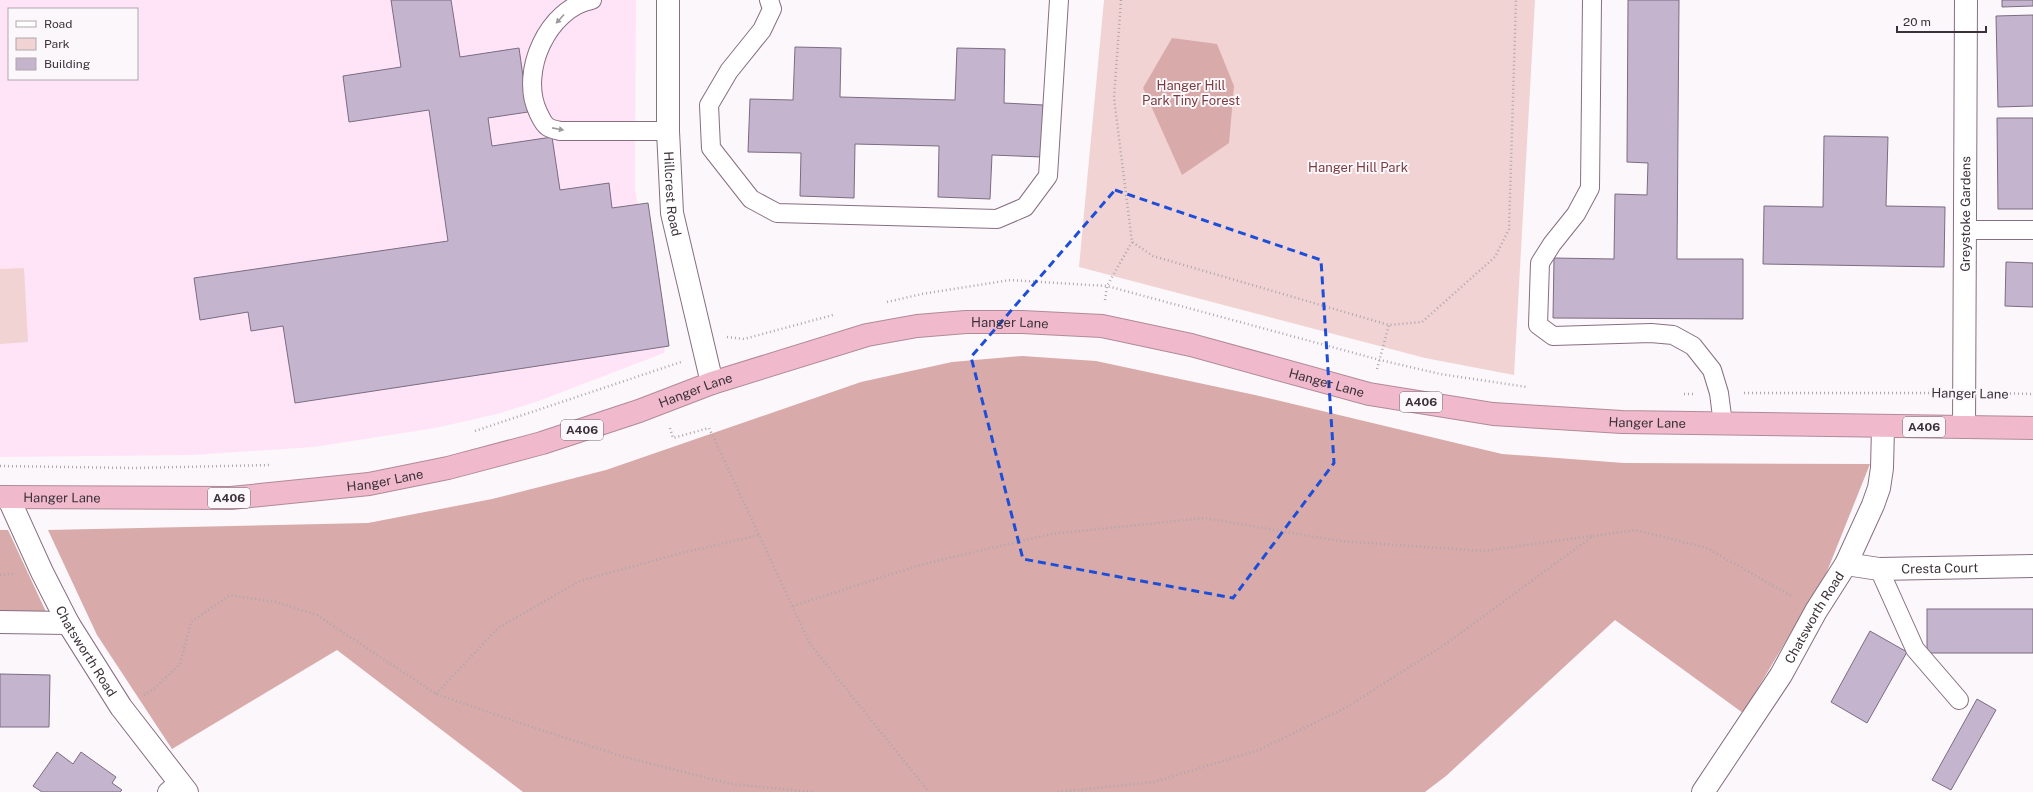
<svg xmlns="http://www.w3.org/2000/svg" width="2033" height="792" font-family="'Public Sans',sans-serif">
  <rect width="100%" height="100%" fill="#fcf7fa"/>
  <path fill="#ffe4f7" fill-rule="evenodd" d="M0,0H636L635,189L665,348L664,353L536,402L497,414L435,428L314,447L193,455L0,457ZM9,9H137V79H9Z"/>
  <g fill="#f1d3d3">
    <path d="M1104,0H1535L1514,375L1425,358L1079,267Z"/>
    <path d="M24,268L28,342L0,344V269Z"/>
  </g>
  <g fill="#d8aaaa">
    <path d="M1172,38L1217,44L1234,86L1229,143L1182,175L1143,88Z"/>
    <path d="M1022,356L1096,361L1255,395L1502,454L1624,463L1870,464L1826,574L1743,713L1615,620L1446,776L1425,792H523L337,650L172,749L97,635L48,530L368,523L492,499L606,470L861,382L952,362Z"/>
    <path d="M0,530H8L47,614H0Z"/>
  </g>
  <g fill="#c5b4cd" stroke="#7a6c82">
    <path d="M391,0H451L460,57L519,48L528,112L488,118L492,146L552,137L560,190L609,183L612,208L648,203L669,346L295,403L283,326L251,331L248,312L200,320L194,278L448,241L429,110L349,122L343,76L401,67Z"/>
    <path d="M1628,0H1679L1677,259H1743V319L1553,318L1554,258L1614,259L1615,194L1647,195L1648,163L1627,162Z"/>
    <path d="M2002,0H2033V6L2002,7Z"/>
    <path d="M2033,15V106L1998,107L1996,16Z"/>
    <path d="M795,47L841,48L840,97L955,100L957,48L1005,49L1004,103L1043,105L1042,157L992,155L990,199L938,197L939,146L855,144L854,198L800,196L801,153L748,152L750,99L793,100Z"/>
    <path d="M1997,118H2033V209H1998Z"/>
    <path d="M1824,136L1888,137L1886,206L1945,207L1944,267L1763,264L1764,206L1823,207Z"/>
    <path d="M2006,262L2033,263V307L2005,306Z"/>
    <rect x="1927" y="609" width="106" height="44"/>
    <path d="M1870,631L1907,652L1867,723L1831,702Z"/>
    <path d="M0,674L50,675L49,727H0Z"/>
    <path d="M1977,699L1996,710L1951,790L1932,780Z"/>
    <path d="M57,752L73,764L81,752L116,777L112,783L122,790L120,792H42L33,786Z"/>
  </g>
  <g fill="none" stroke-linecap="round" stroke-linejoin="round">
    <g stroke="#866f80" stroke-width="20">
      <g id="lane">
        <path d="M592,0C548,8 519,72 538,112C540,116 543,124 548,127C551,129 556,130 560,131H668"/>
        <path d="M769,0L772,9L762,30L729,71L709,105L711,148L751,199L777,213L997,219L1025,207L1048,176L1059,0"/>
        <path d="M1592,0L1590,188L1576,214L1552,244L1540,263L1538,325L1553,336L1651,333L1673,335L1693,346L1712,370L1719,393L1723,424"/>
        <path d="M1966,230H2033"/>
        <path d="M1879,569L1915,649L1959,700"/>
        <path d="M167,792L179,782"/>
      </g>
    </g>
    <g stroke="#866f80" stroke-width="24">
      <g id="street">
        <path id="s1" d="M668,0V131L672,213L712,383"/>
        <path id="s2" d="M1964,427L1966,0"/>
        <path id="s3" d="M8,497L42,572L68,623L121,707L187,792"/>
        <path id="s4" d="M1846,564L1879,569L2033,566"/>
        <path d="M0,622L68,623"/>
        <path id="s5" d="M1703,792L1781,675L1816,611L1846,564L1873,505L1879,488L1882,468L1883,427"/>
      </g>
    </g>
    <g stroke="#b18a98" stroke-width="24">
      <g id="highway">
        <path id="s6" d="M0,497L231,498L369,484L448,468L542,443L639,411L712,383L867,335L917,326L966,322H1022L1102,326L1191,345L1369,394L1493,414L1622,422L2033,428"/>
      </g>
    </g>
    <g stroke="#aea7ac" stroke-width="2.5" stroke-dasharray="1 3" stroke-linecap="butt">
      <path d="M1121,0L1114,98L1132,242L1153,256L1389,325L1422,322L1495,257L1509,229L1516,0"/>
      <path d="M1105,300L1107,286L1132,242"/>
      <path d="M887,302L922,294L1010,280L1107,286L1380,360L1440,374L1527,387"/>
      <path d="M727,337L744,339L833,315"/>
      <path d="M1377,369L1389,325"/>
      <path d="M1744,393H1939"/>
      <path d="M1990,393L2033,394"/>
      <path d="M1684,394H1695"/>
      <path d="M670,428L673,438L709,428L810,644L929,792"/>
      <path d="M475,431L681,362"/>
      <path d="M0,466L133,468L272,465"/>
      <path d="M0,575L13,574"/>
      <path d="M793,606L920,565L1051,534L1205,518L1339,541L1484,551L1592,536"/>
      <path d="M436,694L498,628L580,581L678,554L759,535"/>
      <path d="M144,695L155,688L180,664L191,622L230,595L276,602L317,615L436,694L523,724L624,757L732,784L812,792"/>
      <path d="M1058,792L1154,782L1259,750L1347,707L1447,643L1593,536L1636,530L1707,548L1793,597"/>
    </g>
    <use href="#lane" stroke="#fff" stroke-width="18"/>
    <use href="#street" stroke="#fff" stroke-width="22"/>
    <use href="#highway" stroke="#f0bacc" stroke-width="22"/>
  </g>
  <defs><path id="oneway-solid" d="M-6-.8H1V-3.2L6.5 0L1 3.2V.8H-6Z"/></defs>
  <g fill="#9d989c">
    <use href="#oneway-solid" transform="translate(560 19) rotate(132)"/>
    <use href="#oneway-solid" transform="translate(558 129) rotate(11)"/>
  </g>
  <path fill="none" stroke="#1d4ed8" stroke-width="3" stroke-dasharray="8 5" stroke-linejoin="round" d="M1115,190L1321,260L1334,463L1233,598L1023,559L971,357Z"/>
  <g text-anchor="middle" stroke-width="4" stroke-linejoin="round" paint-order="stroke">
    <g fill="#fcf7fa" stroke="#756c72" stroke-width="1">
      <rect x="1400" y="392" width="42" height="20" rx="3"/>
      <rect x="1903" y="417" width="42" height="20" rx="3"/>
      <rect x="561" y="420" width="42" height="20" rx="3"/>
      <rect x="208" y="488" width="42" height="20" rx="3"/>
    </g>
    <g font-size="12" font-weight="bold" fill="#3b3138">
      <text x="1421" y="406">A406</text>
      <text x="1924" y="431">A406</text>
      <text x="582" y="434">A406</text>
      <text x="229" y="502">A406</text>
    </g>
    <g font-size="13" fill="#793c40" stroke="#fcf7fa">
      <text x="1191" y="90">Hanger Hill<tspan x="1191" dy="15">Park Tiny Forest</tspan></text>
      <text x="1358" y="172">Hanger Hill Park</text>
    </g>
    <g font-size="13" fill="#3b3138" stroke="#fcf7fa">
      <text dy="5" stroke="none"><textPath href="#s1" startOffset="194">Hillcrest Road</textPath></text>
      <text dy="5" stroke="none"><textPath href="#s2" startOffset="213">Greystoke Gardens</textPath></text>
      <text dy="5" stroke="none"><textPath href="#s6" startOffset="1034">Hanger Lane</textPath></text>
      <text dy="5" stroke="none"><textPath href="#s6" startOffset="1358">Hanger Lane</textPath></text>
      <text dy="5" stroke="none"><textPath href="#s6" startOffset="710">Hanger Lane</textPath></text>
      <text transform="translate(1970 393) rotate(1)" y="5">Hanger Lane</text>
      <text dy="5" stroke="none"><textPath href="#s6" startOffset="1682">Hanger Lane</textPath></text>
      <text dy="5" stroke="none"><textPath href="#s6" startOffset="386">Hanger Lane</textPath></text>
      <text dy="5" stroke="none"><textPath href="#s6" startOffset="62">Hanger Lane</textPath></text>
      <text dy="5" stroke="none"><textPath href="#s4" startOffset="94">Cresta Court</textPath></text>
      <text dy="5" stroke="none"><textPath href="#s5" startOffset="207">Chatsworth Road</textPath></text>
      <text dy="5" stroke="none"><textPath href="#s3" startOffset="173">Chatsworth Road</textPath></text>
    </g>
  </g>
  <rect x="8" y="8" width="130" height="72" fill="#fcf7fa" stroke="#afa8ac"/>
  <rect x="16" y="21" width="20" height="6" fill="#ffffff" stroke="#afa8ac"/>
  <text x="44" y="28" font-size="12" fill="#3b3138">Road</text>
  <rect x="16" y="38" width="20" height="12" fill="#f1d3d3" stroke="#afa8ac"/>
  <text x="44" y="48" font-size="12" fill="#3b3138">Park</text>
  <rect x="16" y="58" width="20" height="12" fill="#c5b4cd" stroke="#afa8ac"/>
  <text x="44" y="68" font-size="12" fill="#3b3138">Building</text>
  <path d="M1897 26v6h89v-6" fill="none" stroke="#3b3138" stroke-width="2"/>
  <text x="1903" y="26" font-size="12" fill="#3b3138" stroke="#fcf7fa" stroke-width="3" paint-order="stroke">20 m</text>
</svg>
